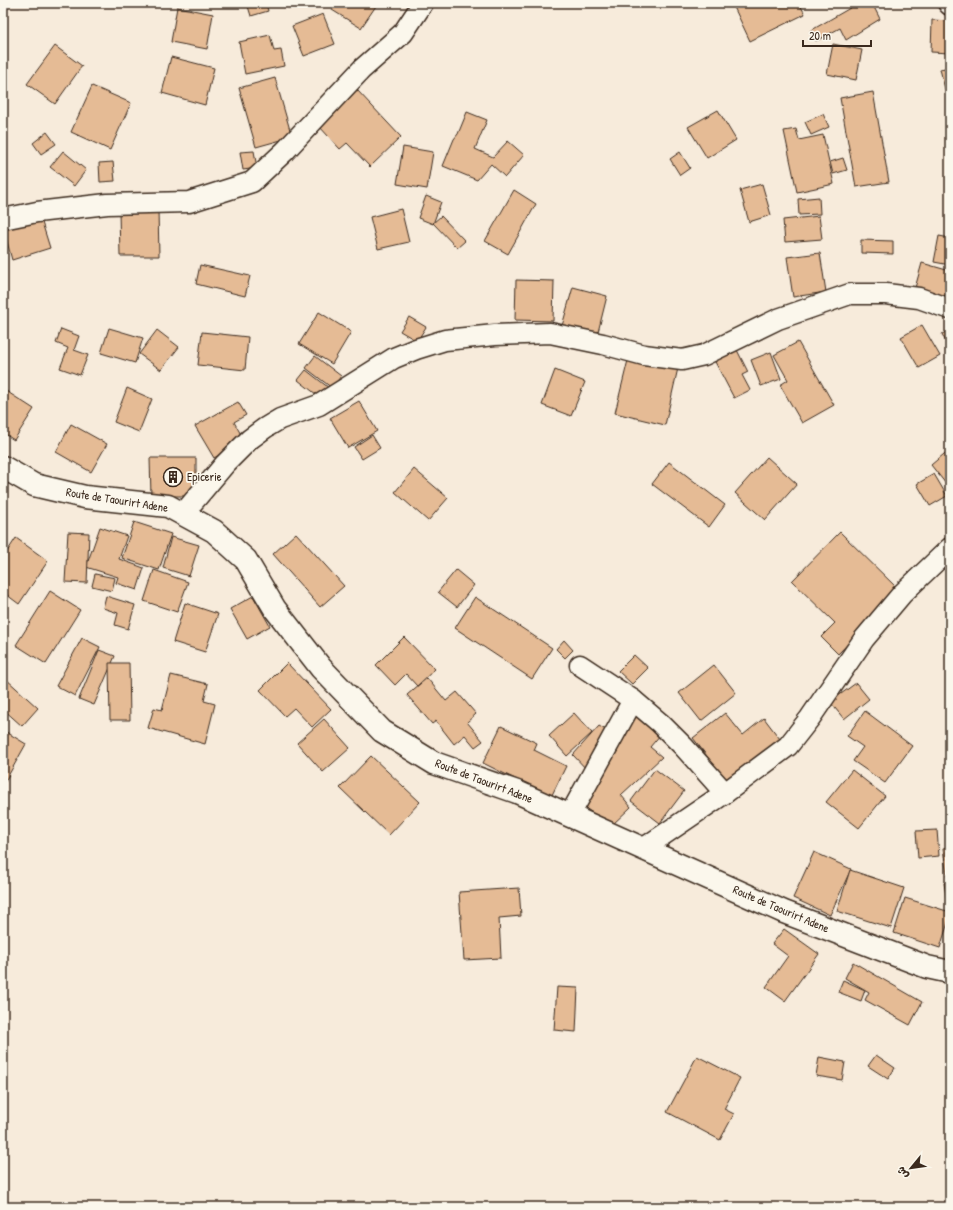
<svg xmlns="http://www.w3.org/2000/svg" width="953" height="1210" font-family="'Patrick Hand','Playpen Sans Arabic',sans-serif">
  <rect width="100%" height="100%" fill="#f7ebdb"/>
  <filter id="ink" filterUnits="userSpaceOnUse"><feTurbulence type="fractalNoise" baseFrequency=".025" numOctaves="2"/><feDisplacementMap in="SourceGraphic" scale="8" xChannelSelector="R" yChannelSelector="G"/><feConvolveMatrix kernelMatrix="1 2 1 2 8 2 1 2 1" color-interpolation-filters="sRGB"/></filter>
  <g filter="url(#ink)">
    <g fill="#e5bb95" stroke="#3b2a1e">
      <path d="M247,3H266L268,11L251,16Z"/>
      <path d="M287,3H308L288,8Z"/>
      <path d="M337,3H378L361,28L332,10Z"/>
      <path d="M743,3H758L760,6L766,3H799L805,14L750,41L734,7Z"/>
      <path d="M847,3H872L880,19L846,40L840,28L816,41L810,31L850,8Z"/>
      <path d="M177,7L213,14L207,49L171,42Z"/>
      <path d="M323,14L335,44L304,56L292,26Z"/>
      <path d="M932,20L950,21V53L931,52Z"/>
      <path d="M270,35L274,51L281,50L284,66L245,74L239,42Z"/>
      <path d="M833,44L862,50L856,80L827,74Z"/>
      <path d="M55,46L82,66L55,104L27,84Z"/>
      <path d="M171,57L214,68L205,105L162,93Z"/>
      <path d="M950,67V104L949,105L940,69Z"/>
      <path d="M275,78L292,137L256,147L239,88Z"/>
      <path d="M92,86L131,103L110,150L71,132Z"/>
      <path d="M357,90L401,137L370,167L347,143L340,149L319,126Z"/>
      <path d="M873,92L889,182L856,187L840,98Z"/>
      <path d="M718,110L736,140L707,158L688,127Z"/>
      <path d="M467,112L487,120L475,149L493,157L508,141L524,155L505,177L491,164L477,180L443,166L454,139L458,134Z"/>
      <path d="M823,114L829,127L811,135L805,122Z"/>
      <path d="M796,129L799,140L823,135L834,184L797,192L784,131Z"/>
      <path d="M47,132L56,144L41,154L33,143Z"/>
      <path d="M403,147L433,152L427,189L397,184Z"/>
      <path d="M63,151L86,170L74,186L50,167Z"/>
      <path d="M254,151L257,168L243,170L240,152Z"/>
      <path d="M680,152L690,168L680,175L670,159Z"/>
      <path d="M843,158L847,170L833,174L830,162Z"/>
      <path d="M113,162L115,181L100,182L99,163Z"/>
      <path d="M762,184L771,215L749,222L740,190Z"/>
      <path d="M514,190L536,204L508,254L485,241Z"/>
      <path d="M426,196L441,202L433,224L418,218Z"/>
      <path d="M819,197L820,214L799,215L798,199Z"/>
      <path d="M401,209L409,242L378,249L370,217Z"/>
      <path d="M158,210L159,256H120L119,211Z"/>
      <path d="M40,216L50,248L12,260L3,227Z"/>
      <path d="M441,216L465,241L457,248L433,223Z"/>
      <path d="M819,216L822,239L785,242L783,220Z"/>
      <path d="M939,236L950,238V265L934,262Z"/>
      <path d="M861,240L893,241V254L861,253Z"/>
      <path d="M820,253L826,292L793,297L787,257Z"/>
      <path d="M922,263L950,271V297L915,288Z"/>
      <path d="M200,265L250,276L245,296L196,284Z"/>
      <path d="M516,280L554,281L553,321L515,320Z"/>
      <path d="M573,287L607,296L597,336L562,326Z"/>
      <path d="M319,312L351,332L332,364L299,344Z"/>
      <path d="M409,317L426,327L417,341L400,331Z"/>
      <path d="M922,325L940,356L919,368L901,337Z"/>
      <path d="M109,328L143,338L135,363L101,353Z"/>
      <path d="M61,329L79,336L74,350L88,355L80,375L60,368L68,348L56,343Z"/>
      <path d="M157,330L179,347L161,370L139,354Z"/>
      <path d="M950,330V350L942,334Z"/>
      <path d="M202,332L248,337L245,370L198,365Z"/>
      <path d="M798,342L834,405L802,423L780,385L788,380L774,355Z"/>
      <path d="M735,346L748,372L742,375L750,390L734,398L713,358Z"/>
      <path d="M771,352L781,379L761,386L751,360Z"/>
      <path d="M315,356L341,376L332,388L306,368Z"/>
      <path d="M629,356L678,368L665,425L615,413Z"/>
      <path d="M306,370L329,388L321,398L298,380Z"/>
      <path d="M555,370L585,382L571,416L542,405Z"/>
      <path d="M127,388L152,399L139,432L114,422Z"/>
      <path d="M3,389L34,409L14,440L3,433Z"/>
      <path d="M359,401L377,431L348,448L330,418Z"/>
      <path d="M238,402L246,415L234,422L244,440L214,458L195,426Z"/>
      <path d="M71,424L107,444L91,472L56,452Z"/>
      <path d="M372,435L380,448L362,459L354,447Z"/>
      <path d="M950,449V489L931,465Z"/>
      <path d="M767,457L797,484L765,520L735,493Z"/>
      <path d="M150,458H196V496H151Z"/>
      <path d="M669,462L725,505L709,527L652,484Z"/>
      <path d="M414,469L448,498L428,521L395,492Z"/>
      <path d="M934,474L947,496L930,506L917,484Z"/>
      <path d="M134,522L171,534L159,570L122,558Z"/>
      <path d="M100,527L127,536L119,559L144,568L137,590L116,583L118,577L86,567Z"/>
      <path d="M68,532L89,533L87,583L65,582Z"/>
      <path d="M840,532L898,589L876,615L838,654L821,637L835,623L792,581Z"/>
      <path d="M296,533L344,586L320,607L273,554Z"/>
      <path d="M171,537L199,545L189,576L163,568Z"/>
      <path d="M16,538L48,561L19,604L3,592V558Z"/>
      <path d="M154,570L188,582L177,612L144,601Z"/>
      <path d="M456,570L474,585L457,607L438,592Z"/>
      <path d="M95,574L115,578L112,591L92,586Z"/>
      <path d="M50,591L80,610L46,664L16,645Z"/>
      <path d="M106,596L135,605L128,629L115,625L118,613L103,608Z"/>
      <path d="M253,596L270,626L247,639L230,609Z"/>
      <path d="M475,597L552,648L532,679L455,628Z"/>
      <path d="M185,603L218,614L205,652L173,642Z"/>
      <path d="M404,637L435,669L417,686L406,674L395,685L376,665Z"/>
      <path d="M82,638L100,647L75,696L56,686Z"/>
      <path d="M564,640L573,650L565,658L556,649Z"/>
      <path d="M99,650L115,656L94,705L79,699Z"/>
      <path d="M634,655L648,668L632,684L618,671Z"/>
      <path d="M109,663H129L130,720H110Z"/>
      <path d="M287,663L331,709L312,727L294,708L285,716L260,690Z"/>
      <path d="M714,665L736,693L701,721L679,693Z"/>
      <path d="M171,675L208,684L204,701L215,704L205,744L148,728L154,708L162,710Z"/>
      <path d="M5,678L38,708L22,726L3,709V680Z"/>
      <path d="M427,678L446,701L457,692L476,714L467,722L483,741L475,747L465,735L454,744L436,721L432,724L407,695Z"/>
      <path d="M856,683L869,699L844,719L830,702Z"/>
      <path d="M633,709L661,734L650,747L662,757L621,795L631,807L611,826L584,807Z"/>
      <path d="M865,711L912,746L885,783L853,761L863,747L847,736Z"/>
      <path d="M574,713L592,733L567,756L549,736Z"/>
      <path d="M725,713L743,735L764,718L783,743L730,786L693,738Z"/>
      <path d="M324,719L350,748L323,772L297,743Z"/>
      <path d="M501,726L537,743L534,750L566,766L551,797L483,763Z"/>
      <path d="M599,726L611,733L588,771L573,755Z"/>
      <path d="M3,730L26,744L3,785Z"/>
      <path d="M950,746V760L945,758Z"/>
      <path d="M371,756L420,802L389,835L340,788Z"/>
      <path d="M655,769L684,791L660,823L631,801Z"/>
      <path d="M852,770L885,796L859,828L826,802Z"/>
      <path d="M937,830L939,856L918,858L916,831Z"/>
      <path d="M950,847V876L947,877L943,848Z"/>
      <path d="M814,852L851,869L830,915L793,898Z"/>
      <path d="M850,870L904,888L891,928L837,911Z"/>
      <path d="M950,882V901L947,902L944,883Z"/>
      <path d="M519,888L521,916L499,918L501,958L464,960L459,892Z"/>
      <path d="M905,898L950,912V916L940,948L894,933Z"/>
      <path d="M784,929L819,954L785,1001L766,987L788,956L772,944Z"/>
      <path d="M853,962L922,1002L910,1025L865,1000L869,992L845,978Z"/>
      <path d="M843,980L865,990L861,1001L838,992Z"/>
      <path d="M557,987L578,988L576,1032L554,1030Z"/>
      <path d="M876,1055L895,1068L888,1079L868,1066Z"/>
      <path d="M697,1056L740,1078L724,1109L734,1114L720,1140L667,1112Z"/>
      <path d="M819,1057L845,1062L842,1080L816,1076Z"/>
    </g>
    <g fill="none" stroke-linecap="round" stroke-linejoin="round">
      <g stroke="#3b2a1e" stroke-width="23">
        <g id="street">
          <path d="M948,3L950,5"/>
          <path d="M3,219L37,212L107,204L189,202L252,182L285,151L362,69L403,33L423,3"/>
          <path d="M183,514L225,464L250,439L265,428L280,419L319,405L394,358L416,349L445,340L495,335L550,333L603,344L644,355L682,360L704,355L778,319L850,294H886L919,298L950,309"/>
          <path d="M633,700L660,723L683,746L725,793"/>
          <path d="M570,815L633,700L580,665"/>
          <path d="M644,848L725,793L788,746L810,718L864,639L902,594L950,548"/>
        </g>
      </g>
      <g stroke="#3b2a1e" stroke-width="25">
        <path id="secondary" d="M3,467L34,485L85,497L168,506L214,531L246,560L275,609L321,668L382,731L434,763L517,792L784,912L927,967L950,972"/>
      </g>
      <use href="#street" stroke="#fbf7ec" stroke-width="20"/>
      <use href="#secondary" stroke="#fbf7ec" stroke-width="22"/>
    </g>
  </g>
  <defs>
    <g id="building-ring" transform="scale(1)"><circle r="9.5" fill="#fbf7ec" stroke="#3b2a1e" stroke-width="1.5"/><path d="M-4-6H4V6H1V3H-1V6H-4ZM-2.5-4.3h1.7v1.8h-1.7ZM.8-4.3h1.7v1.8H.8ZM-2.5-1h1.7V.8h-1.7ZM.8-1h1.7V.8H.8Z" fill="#3b2a1e"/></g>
  </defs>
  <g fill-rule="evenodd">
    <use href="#building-ring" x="173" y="477"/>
  </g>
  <g text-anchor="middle" stroke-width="3.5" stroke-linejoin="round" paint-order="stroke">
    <g font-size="12" fill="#3b2a1e" stroke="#fbf7ec" text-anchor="start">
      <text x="187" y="481">Epicerie</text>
    </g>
    <g font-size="12" fill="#3b2a1e" stroke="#fbf7ec">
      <text transform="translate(117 500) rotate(9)" y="4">Route de Taourirt Adene</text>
      <text transform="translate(484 781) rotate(21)" y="4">Route de Taourirt Adene</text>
      <text transform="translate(781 909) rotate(23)" y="4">Route de Taourirt Adene</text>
    </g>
  </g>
  <rect width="953" height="1210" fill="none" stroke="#fbf7ec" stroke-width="16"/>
  <rect x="8" y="8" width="937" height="1194" fill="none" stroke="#3b2a1e" stroke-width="1.5" filter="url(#ink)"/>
  <g transform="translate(911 1168) rotate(241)" stroke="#fbf7ec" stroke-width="3" paint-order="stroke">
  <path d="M0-3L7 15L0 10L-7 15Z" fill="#3b2a1e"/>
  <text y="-6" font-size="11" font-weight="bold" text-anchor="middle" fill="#3b2a1e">ش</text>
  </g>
  <path d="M803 40v6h68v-6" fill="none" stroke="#3b2a1e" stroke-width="2"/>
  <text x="809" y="40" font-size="12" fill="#3b2a1e" stroke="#fbf7ec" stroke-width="3" paint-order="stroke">20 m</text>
</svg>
